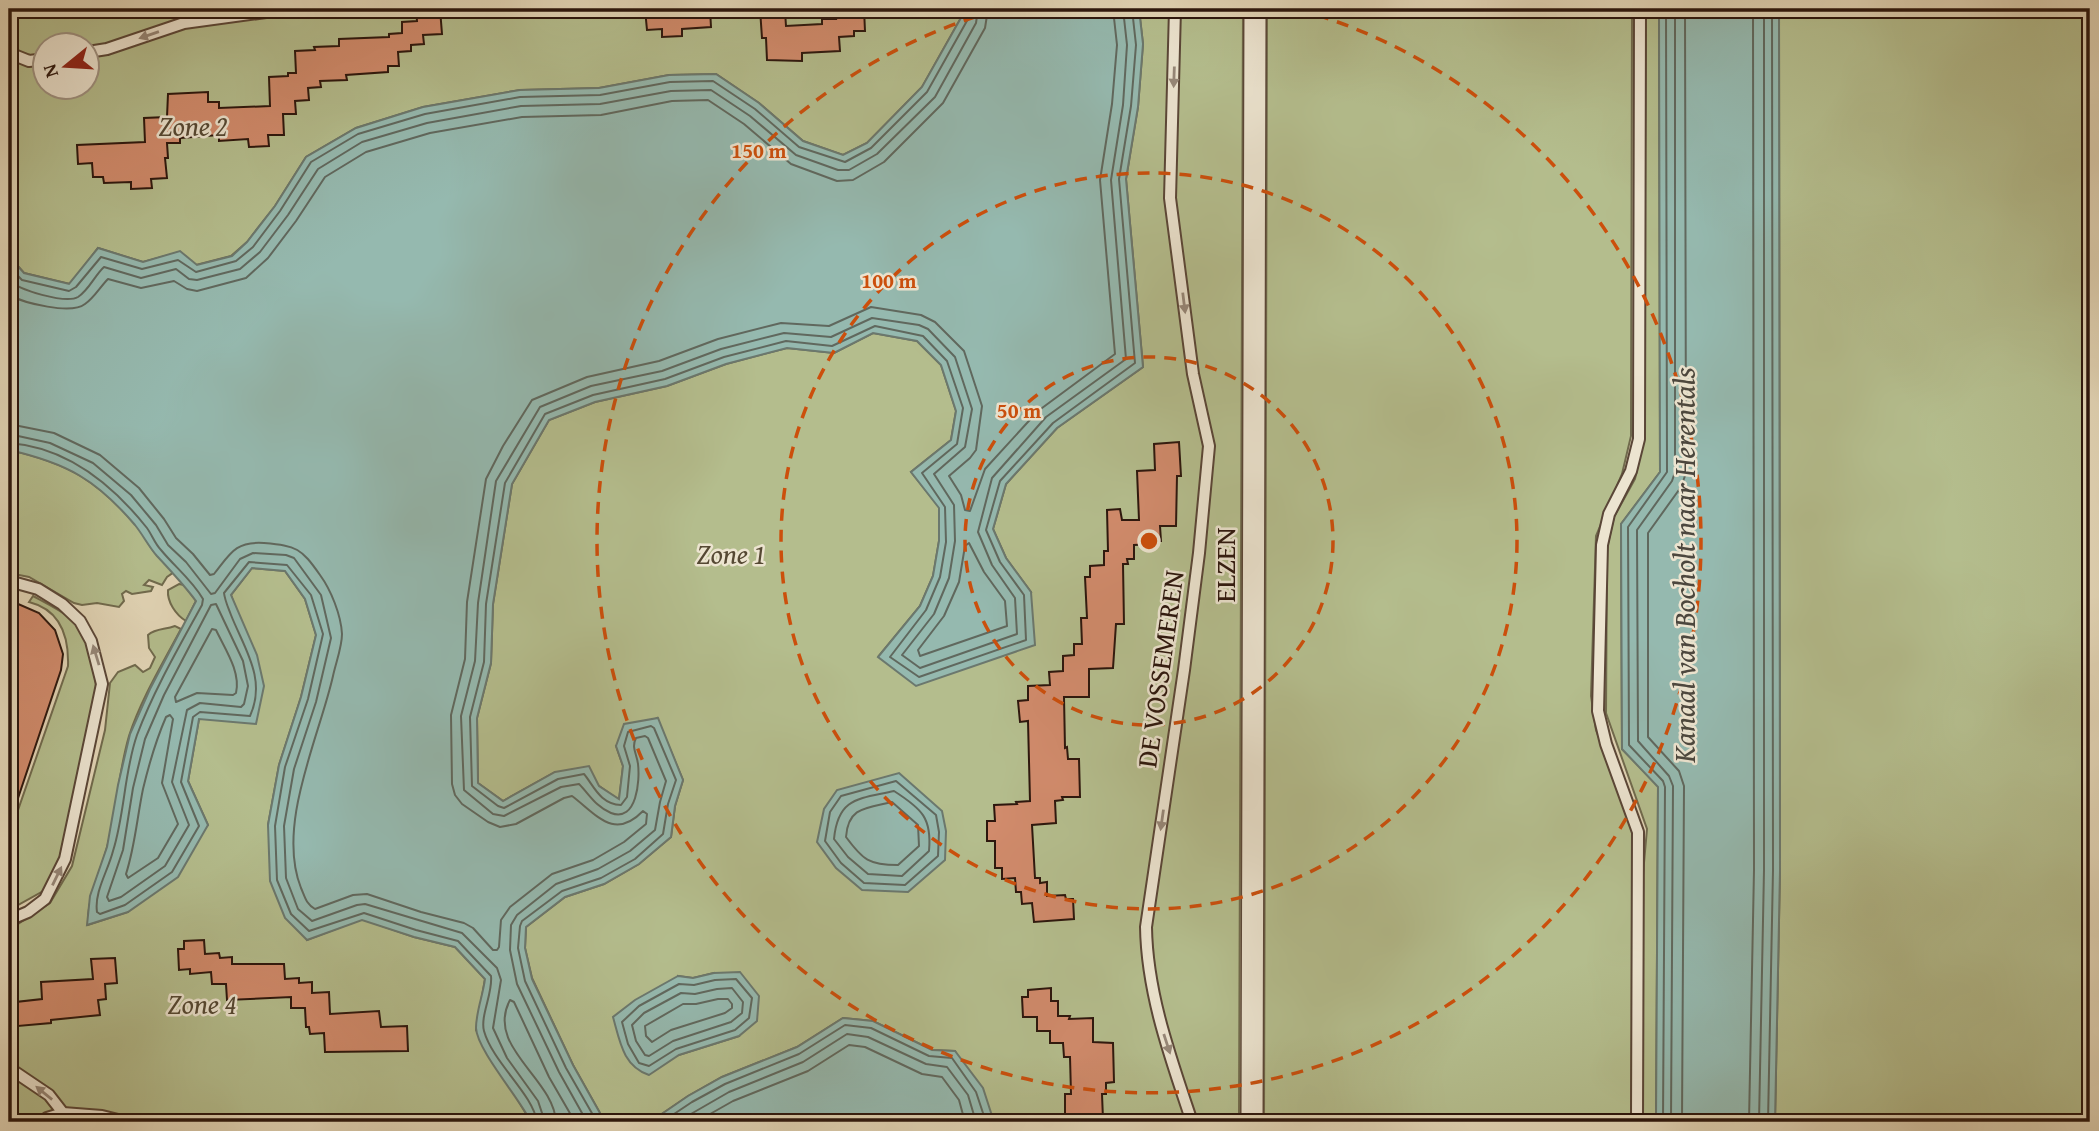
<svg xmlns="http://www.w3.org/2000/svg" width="2099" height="1131" font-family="'Gentium Book Plus',serif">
  <rect width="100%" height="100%" fill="#e2d5b6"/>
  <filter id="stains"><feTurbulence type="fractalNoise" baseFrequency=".00286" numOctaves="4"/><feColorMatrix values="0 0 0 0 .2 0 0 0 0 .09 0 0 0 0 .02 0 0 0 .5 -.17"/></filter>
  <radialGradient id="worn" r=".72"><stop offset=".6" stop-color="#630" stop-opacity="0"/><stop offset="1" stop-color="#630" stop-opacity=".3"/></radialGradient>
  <g fill="#b4bd8d" stroke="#706a4d" stroke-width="2" fill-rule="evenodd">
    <path d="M9,9H962V16L922,87L867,143L843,155L803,141L759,103L716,74L669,75L599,88L520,90L423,107L356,128L306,157L275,206L247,242L231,256L196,265L180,252L143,262L98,248L70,284L24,273L9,256ZM46,46H88V88H46Z"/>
    <path d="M1139,9H1243L1239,1122H994L955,1051L932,1050L873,1021L843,1018L797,1047L722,1077L688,1096L650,1122H605L573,1065L532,978L525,948L526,927L565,897L604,884L639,864L671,837L675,806L683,780L657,718L616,746L623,766L619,800L599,786L555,772L503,801L478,783L477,718L491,663L493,604L512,484L549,420L595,402L667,386L726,364L787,348L834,353L873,333L917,341L941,365L956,411L951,440L911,472L939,507V541L933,576L920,606L878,657L1031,592L1006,558L993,529L1006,484L1057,428L1143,367L1126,179L1138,107L1143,44ZM714,973L739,1036L679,1055L678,976L693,978Z"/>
    <path d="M1267,9H1632L1631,436L1622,474L1596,536L1591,696L1596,730L1629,817L1634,839L1631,1122H1264Z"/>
    <path d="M1646,9H1659L1660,472L1621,524L1622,749L1658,786L1656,1122H1643V874L1647,829L1606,713L1607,548L1614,517L1635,479L1643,443Z"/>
    <path d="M1779,9H2090V1122H1775L1780,870Z"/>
    <path d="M9,450C70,463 99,482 140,530C145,537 149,546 155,553C160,560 168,566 174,572L167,577L162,585L149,580L144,585L153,587L151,591L132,594L126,591L122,594L124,601L119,607L97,603L82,605L74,603L29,577L9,573Z"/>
    <path d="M252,568L285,571L305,599L316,635L301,697L279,765L268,825L307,940L362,919L414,937L455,947L485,979L476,1030L531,1122H9V930L50,903L72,866L105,730L110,683L118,672L135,665L143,672L150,668L155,657L149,648L148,635C156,628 165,630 175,626L181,629C163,663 141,699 129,736C118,773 117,811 107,847C100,874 87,897 88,925L128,912L208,825L188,781L199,719L239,618L231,595Z"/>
    <path d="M179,584L184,585L196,601L186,621C176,615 167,602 168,590Z"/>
    <path d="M33,596C46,603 60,610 72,619C94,638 98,676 95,703L60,856L45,890L9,910V836L68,666C69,636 61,610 29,602Z"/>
  </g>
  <g fill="#95b9af" stroke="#6b786e" stroke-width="2">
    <path d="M962,9H1139L1143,44L1138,107L1126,179L1143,367L1057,428L1006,484L993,529L1006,558L1031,592L1035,645L916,686L878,657L920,606L933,576L939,541V508L911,472L951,440L956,411L941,365L917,341L873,333L834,353L787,348L726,364L667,386L595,402L549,420L512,484L493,604L491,663L477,718L478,783L503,801L555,772L589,766L599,786L619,799L623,766L616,746L624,724L658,718L683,780L675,806L671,837L639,864L604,884L565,897L526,927L525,948L532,979L573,1065L605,1122H531C520,1099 477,1050 476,1028C476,1012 483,995 485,979L455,947L414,937L362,920L307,940L285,918L270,881L268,825L279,765L301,697L316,635L305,599L285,571L252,568L231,595L257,655L264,686L256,724L199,719L188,781L208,825L178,877L128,912L87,925L90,896L107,847L118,785L130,734L150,689L196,601C184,585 171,571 157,556C149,547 143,535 135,525C97,480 67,463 9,450V256L24,273L69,284L98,248L143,262L180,251L197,265L232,256L247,242L275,206L306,157L356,128L423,107L520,90L599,88L669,75L716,74L759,103L803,141L843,155L867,143L922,87L962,16Z"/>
    <path d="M1659,9H1779L1780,870L1775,1122H1656L1658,787L1622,749L1621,524L1660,472Z"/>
    <path d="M899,773L942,811L946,831L945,860L908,892L862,890L836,868L817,842L824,809L837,790Z"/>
    <path d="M740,972L759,996L757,1021L739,1036L679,1055L649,1075C623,1066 620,1042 613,1017L635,1000L678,976L693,978L714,973Z"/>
    <path d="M843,1018L873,1021L932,1050L955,1051L983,1088L994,1122H650L688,1096L722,1077L797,1047Z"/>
  </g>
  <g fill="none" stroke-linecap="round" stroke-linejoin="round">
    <g stroke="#60685e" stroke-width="2">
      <path d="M9,267L22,280L69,291L76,287L101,257L142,269L178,260L196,272L236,261L253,247L280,211L311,162L358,134L425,114L520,97L600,95L670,82L713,81L755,109L799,147L845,162L871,148L927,92L968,19L969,9"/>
      <path d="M9,280C17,290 66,304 78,297C89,290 95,275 104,267L141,278L176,269L189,279L197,280L240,269L260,252L288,215L318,169L362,142L427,123L521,106L600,104L671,91L711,90L750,116L796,155L838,170H849L877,154L935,97L976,23L978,9"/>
      <path d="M9,295C24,303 71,315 85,304C94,298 100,287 108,279L141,288L174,281L187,289L197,291L246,278L268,258L296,221L325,177L366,152L430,133L522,117L601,115L672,101L708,100L744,124L791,164L837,181L853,180L884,162L943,103L985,28L988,9"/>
      <path d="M9,424L54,433L100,455L139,488L164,519L176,538L193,554L210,575L214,574C230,554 235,541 264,543C297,546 301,548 320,575C331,590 341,615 342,634C342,647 336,662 333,676C319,738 276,825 301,888C305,897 306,904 315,909L353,895L367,894L421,912L464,923L473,928L493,950H497L499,947L501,920L510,907L552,874L593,860L624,842L646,824L647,814L643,811C614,841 596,814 572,796L564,798L516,824L500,827L488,822L462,804L455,795L452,784L451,715L465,659L467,602L486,479L503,446L532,400L587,377L659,361L718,339L781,323L829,326L871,307L921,315L935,322L964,351L982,406L976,450L970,458L949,476L961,495L965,510L970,511L985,469L1038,411L1115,354L1100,180L1112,104L1117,45L1113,9"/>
      <path d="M9,434L50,443L93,463L131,495L156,525L168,545L186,562L211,594L215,593L240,559L253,553L286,555L294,558L321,595L331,638L316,702L294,769L284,826L286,878L298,909L312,921L357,905L365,904L462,933L497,968L501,980L493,1028L507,1058L538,1101L545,1122"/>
      <path d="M9,443C66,447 112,484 147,528C152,535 155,544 161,550C175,567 192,580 203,599L202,605C179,647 154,690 137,735C124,772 125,813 113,851C108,871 94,892 97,912L100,914L125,905L172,872L199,826L181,782L193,717L200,712L250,716C267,679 244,648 231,615C228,607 225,601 224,593L249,562L287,565L311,595L323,634L308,699L285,767L275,826L277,880L291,914L309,931L364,913L416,930L458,941L491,976C493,993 480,1016 484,1031C493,1063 533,1094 537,1122"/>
      <path d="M969,543L984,572L1005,601L1007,626L920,656L918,650L944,616L959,582L965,546Z"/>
      <path d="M216,604L243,661L248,686L244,704L241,707L200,703L187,710L172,782L189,825L165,866L121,897L109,901L107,897L123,850L133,788L145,739L164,695L211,605Z"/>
      <path d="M212,629L216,630C225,649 241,672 236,693L233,695L197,693L176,702L175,697Z"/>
      <path d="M170,715L173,719L162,783L178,824L158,858L128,878L126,874C135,846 137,818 143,789C149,764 156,740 166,717Z"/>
      <path d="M896,781L936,815L939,832L938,856L905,885L864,883L841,863L825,841L830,812L841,796Z"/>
      <path d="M894,791C922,809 932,818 929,851L902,876L868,874L848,857L834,839C838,797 859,799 894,791Z"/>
      <path d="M892,802L918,825L919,846L898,865C869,865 863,860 846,837C848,807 866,808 892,802Z"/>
      <path d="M736,979L752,998L749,1018L735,1030L676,1049L649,1066L639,1063L628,1044L622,1022L639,1006L679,984L694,985L715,980Z"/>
      <path d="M732,988L743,1002L742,1013L731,1022L673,1041L649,1056L645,1055L636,1041L632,1025L644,1013L681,993L695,994L717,989Z"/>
      <path d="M718,999H728L732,1004V1008L725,1013L671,1030L652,1042L646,1036L645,1026L683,1004H696Z"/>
      <path d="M556,1122C554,1078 485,1047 510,1000L514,1002L549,1077L575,1122"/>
      <path d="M587,1122L559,1072L517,984L510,950L511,925L517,915L556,884L598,869L630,851L655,830L660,802L666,781L648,738L645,736L636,738C631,748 637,754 638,764C640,780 637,823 611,813C596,807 589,794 579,784L561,787L504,816L493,814L464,790L461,716L475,661L478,603L496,481L540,407L591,386L662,371L721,349L784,333L831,337L872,318L919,325L928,329L955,357L972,409L965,447L934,474L954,505L955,541L949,578L934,614L902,655L920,668L1017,634L1015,598L992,565L978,532L992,478L1046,417L1126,359L1111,180L1123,105L1127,45L1123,9"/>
      <path d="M597,1122L566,1068L525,981L518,948L520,926L522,921L562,891L601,878L635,859L663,834L668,804L676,780L654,728L651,726L628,732L624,746L630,766L627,797L621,805C600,804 594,786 584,774L558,779L504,808L498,806L472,786L470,717L484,662L486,604L505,483L545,414L593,395L665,379L724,357L786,341L832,346L875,326L923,336L947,361L963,408L957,444L922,473L945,507L946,542L940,577L926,610L890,657L919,677L1026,640L1024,595L1000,562L986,530L1000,481L1053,423L1135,363L1119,179L1131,106L1136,45L1132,9"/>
      <path d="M662,1122L692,1102L725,1084L799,1054L845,1025L871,1028L929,1056L952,1058L976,1092L986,1122"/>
      <path d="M677,1122L729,1092L803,1062L847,1034L868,1037L926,1064L947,1067L968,1095L976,1122"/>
      <path d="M696,1122L733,1101L808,1071L849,1045L865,1047L922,1074L942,1077L959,1100L965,1122"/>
      <path d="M1663,1122L1665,787L1663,781L1629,745L1628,527L1667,472L1666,9"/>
      <path d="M1671,1122L1673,786L1669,776L1638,741L1637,530L1672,481L1675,472V9"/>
      <path d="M1682,1122L1684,786L1679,771L1648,737V533L1681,487L1686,473L1685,9"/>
      <path d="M1749,1122L1754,870L1753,9"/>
      <path d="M1759,1122L1764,870V9"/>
      <path d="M1768,1122L1773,870L1772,9"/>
    </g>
  </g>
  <g fill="#d18b6c" stroke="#2c160d" stroke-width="2">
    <path d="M416,9H440L442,34L423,35L424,44L411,45V51L398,52L399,66H388V72L346,75L347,80L320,81L321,87L308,88L309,100L295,101L296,114H283L284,135H268L269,146L249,147L248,139L219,141V135L180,138V143H167L168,158H165L167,178L151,179L152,188L131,189V182L104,183L103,177H93L92,163L78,164L77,145L145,142L144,118L167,117L168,94L208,92V102H219V108L270,106L269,77L288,76V73H296L295,51L315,50L314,47L339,46V39L389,37V34L402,33V22L417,21Z"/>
    <path d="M645,9H710L711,27L682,29V36L662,37V29L647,30Z"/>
    <path d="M760,9L785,11L786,26L822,24V19H836L835,14H844V9H864L865,31H854V36L839,37L840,51L802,53V61L767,60L766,38H762Z"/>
    <path d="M1179,442L1181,476H1177L1176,526H1160L1161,541H1153V544L1134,545V559H1127L1128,564H1123L1124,624H1116L1113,668L1089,669V697H1064L1065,748L1067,747L1068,759H1079L1080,797H1062L1063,800L1055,801L1056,823L1032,825L1035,878H1040V883L1047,882V896L1065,895L1066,899H1073L1074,919L1034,922L1032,903L1022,904L1021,892H1016L1015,878L1002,879V868H995V841H987V821H995L994,805L1017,804L1016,802L1030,801L1028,721L1020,722L1018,701L1028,700V686L1050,685L1049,672L1063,671V656L1074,655V644H1082L1081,618H1087L1085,577H1090V566L1104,565V551H1108L1107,510L1120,509L1122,520H1139L1137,471L1155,470L1154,444Z"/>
    <path d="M9,600L39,613L55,630L63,654L61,670L12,816H9Z"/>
    <path d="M204,940L205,954L219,953L220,958L232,957V964H284L285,979L299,978V983L312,982V993L329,992L330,1014L379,1011L381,1027L407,1026L408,1051L325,1052L324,1033L310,1034L309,1027H306L305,1008H291V997L227,1000L226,984H212L211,972L190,974V969L179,970L178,949H184V941Z"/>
    <path d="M115,958L117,983L105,984L106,999L98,1000L100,1015L51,1020V1023L18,1026L16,1002L42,999L41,982L93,979L91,959Z"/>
    <path d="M1051,988V1001H1058V1016H1070L1069,1019L1093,1018V1042L1113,1043L1114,1082L1106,1083V1094H1102L1103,1119H1092V1122H1065V1094H1071L1070,1057H1064L1063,1043H1050V1031H1037V1017H1023L1022,997H1028V990Z"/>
  </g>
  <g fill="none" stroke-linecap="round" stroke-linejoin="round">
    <g stroke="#5a4637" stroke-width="14">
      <g id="lane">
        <path d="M1175,9L1170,198L1193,374L1209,446L1199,553L1184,670L1146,927C1147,994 1171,1059 1192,1122"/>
        <path d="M88,52L107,49L184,23L288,9"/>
        <path d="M9,53L29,61L46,59"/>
        <path d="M9,581L38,589L62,604L80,621L91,641L102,684L65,859L45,899L28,912L9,920"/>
        <path d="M9,1068L49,1095L63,1113L102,1116L126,1122"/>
        <path d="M42,1122L47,1118L63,1113"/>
        <path d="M1637,1122L1638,832L1606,744L1598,711L1602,545L1609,514L1631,471L1639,439L1640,9"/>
      </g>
    </g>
    <g stroke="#5a4637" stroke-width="24">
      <path id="street" d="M1252,1122L1255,9"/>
    </g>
    <use href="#lane" stroke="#ece4d0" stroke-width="10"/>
    <use href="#street" stroke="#ece4d0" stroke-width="21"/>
  </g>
  <defs><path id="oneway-solid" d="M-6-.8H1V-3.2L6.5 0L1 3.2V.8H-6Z" transform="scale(1.75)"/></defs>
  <g fill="#968778">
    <use href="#oneway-solid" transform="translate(149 35) rotate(161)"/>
    <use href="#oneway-solid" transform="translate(1174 77) rotate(92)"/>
    <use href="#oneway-solid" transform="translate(1184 303) rotate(83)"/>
    <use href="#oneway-solid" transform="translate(96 655) rotate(-107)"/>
    <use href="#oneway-solid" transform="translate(1162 820) rotate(98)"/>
    <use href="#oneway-solid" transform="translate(57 876) rotate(-64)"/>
    <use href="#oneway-solid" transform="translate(1167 1044) rotate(72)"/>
    <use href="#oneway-solid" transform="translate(44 1093) rotate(-141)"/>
  </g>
  <g fill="none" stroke="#cc4f0c" stroke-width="3.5" stroke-dasharray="12 9">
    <circle cx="1149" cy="541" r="184"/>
    <circle cx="1149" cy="541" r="368"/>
    <path d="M1297 9A552 552 0 1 1 1001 9"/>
  </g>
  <g text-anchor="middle" stroke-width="5" stroke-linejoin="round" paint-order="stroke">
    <g font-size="28" font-style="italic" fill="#554833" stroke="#ece4d0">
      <text x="193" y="136">Zone 2</text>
      <text x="731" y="564">Zone 1</text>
      <text x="202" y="1014">Zone 4</text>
    </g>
    <g font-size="28" fill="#2c160d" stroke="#ece4d0">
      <text transform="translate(1225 565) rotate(-90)" y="10">ELZEN</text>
      <text transform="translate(1160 669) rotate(-82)" y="10">DE VOSSEMEREN</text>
    </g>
    <g font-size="30" font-style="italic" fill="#4c473e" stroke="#ece4d0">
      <text transform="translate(1685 565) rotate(-90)" y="10">Kanaal van Bocholt naar Herentals</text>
    </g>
  </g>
  <circle cx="1149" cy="541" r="10" fill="#cc4f0c" stroke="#ece4d0" stroke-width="3.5"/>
  <g font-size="21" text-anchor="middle" font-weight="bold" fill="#cc4f0c" stroke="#ece4d0" stroke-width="5" stroke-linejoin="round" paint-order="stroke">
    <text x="759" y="158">150 m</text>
    <text x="889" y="288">100 m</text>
    <text x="1019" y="418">50 m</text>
  </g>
  <rect width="2099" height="1131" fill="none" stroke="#e2d5b6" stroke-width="35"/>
  <rect x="10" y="10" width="2078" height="1110" fill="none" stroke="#2c160d" stroke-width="3.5"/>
  <rect x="18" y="18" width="2064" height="1096" fill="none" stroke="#2c160d" stroke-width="2"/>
  <g transform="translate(66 66) rotate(252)"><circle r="33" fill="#ece4d0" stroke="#9f9282" stroke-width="2"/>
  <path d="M0-5L12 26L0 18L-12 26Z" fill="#8f2418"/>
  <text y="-10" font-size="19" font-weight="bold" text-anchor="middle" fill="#2c160d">N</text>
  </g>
  <rect width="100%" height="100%" filter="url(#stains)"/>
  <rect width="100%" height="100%" fill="url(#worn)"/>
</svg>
